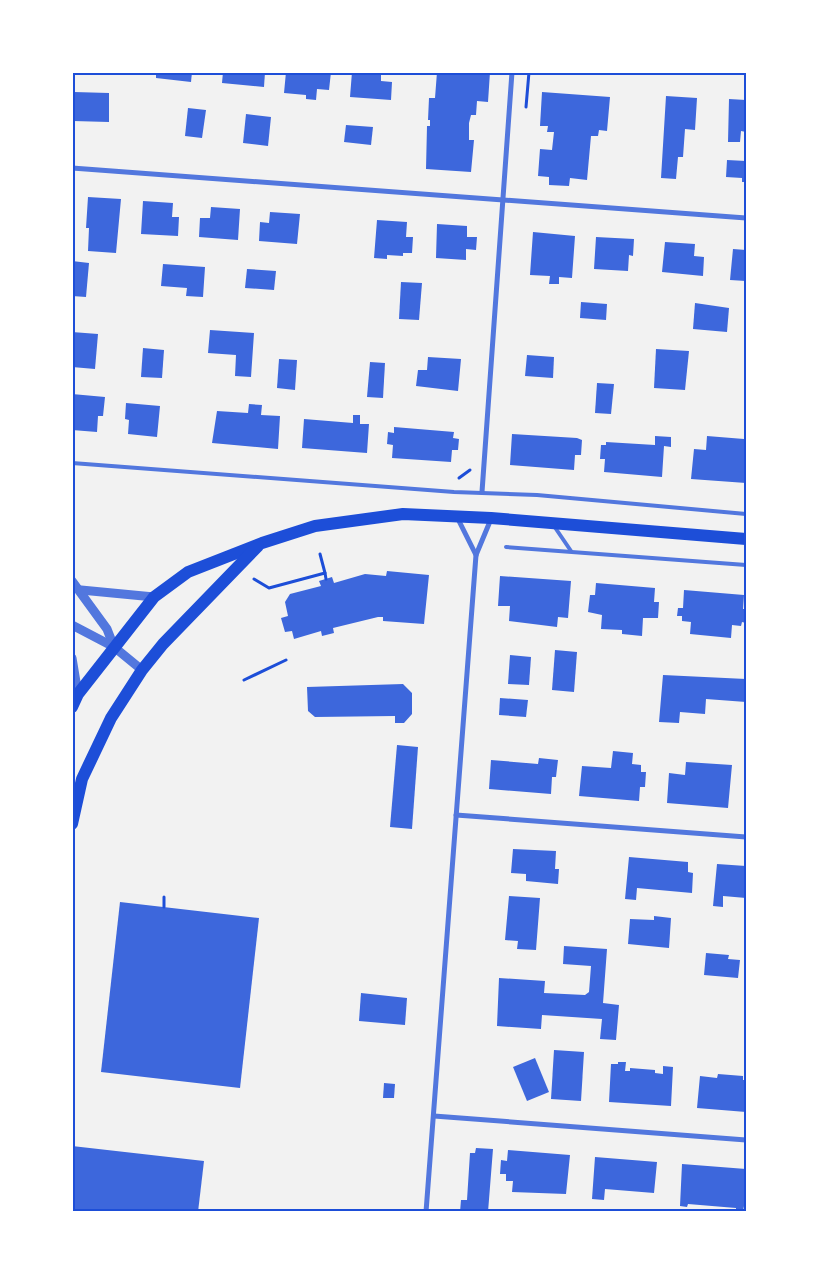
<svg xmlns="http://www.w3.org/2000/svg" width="819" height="1284" font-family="'Exo 2',sans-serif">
  <rect width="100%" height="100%" fill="#f2f2f2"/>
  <g fill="#3d67dc">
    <path d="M156,72H192L191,82L156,78Z"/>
    <path d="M223,72H265L264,87L222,83Z"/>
    <path d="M286,72H331L329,90L317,89L316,100L306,99V95L284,93Z"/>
    <path d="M352,72H381V81L392,82L391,100L350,97Z"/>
    <path d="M437,72H490L488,102L477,101L476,115H471L469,123V140H474L471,172L426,169L427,126H430V120H428L429,98H435Z"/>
    <path d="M74,92L109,93V122L73,121Z"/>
    <path d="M542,92L610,97L607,131L599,130L598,136H591L587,180L570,178L569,186L549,185V177L538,176L540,149L552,150L554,132H547L548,126H540Z"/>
    <path d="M666,96L697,98L695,130L685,129L683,157H678L676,179L661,178Z"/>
    <path d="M729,99L746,100V132L741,131L740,142H728Z"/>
    <path d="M188,108L206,110L202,138L185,136Z"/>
    <path d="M246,114L271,117L268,146L243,143Z"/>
    <path d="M346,125L373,127L371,145L344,142Z"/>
    <path d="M727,160L746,161V182H742V178L726,177Z"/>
    <path d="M88,197L121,199L116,253L88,251L89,228H86Z"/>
    <path d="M143,201L173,203L172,217H179L178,236L141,234Z"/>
    <path d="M211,207L240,209L238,240L199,237L200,218H210Z"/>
    <path d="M270,212L300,214L297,244L259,241L260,222L269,223Z"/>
    <path d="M377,220L407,222L406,237H413L412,253H403V256L387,255V259L374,258Z"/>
    <path d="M437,224L467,226V237H477L476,250L466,249V260L436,258Z"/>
    <path d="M533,232L575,236L572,278L559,277V284H549L550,276L530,275Z"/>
    <path d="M596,237L634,239L633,256L629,255L628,271L594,269Z"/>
    <path d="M665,242L695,244L694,256L704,257L703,276L662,272Z"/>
    <path d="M733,249L746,250V281L730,280Z"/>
    <path d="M72,261L89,263L86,297L72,296Z"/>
    <path d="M163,264L205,267L203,297L186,296L187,288L161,286Z"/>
    <path d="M247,269L276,271L274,290L245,288Z"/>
    <path d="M401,282L422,283L419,320L399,319Z"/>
    <path d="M581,302L607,304L606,320L580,318Z"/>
    <path d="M695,303L729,308L727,332L693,329Z"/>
    <path d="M210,330L254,333L251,377L235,376L236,355L208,353Z"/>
    <path d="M72,332L98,334L95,369L72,367Z"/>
    <path d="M143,348L164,350L162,378L141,377Z"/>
    <path d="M656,349L689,351L685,390L654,388Z"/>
    <path d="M527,355L554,357L553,378L525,376Z"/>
    <path d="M428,357L461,359L458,391L416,386L418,370H427Z"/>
    <path d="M279,359L297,360L295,390L277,388Z"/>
    <path d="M370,362L385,363L383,398L367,397Z"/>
    <path d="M597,383L614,384L611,414L595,413Z"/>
    <path d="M72,394L105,397L103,416H98L97,432L72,430Z"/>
    <path d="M126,403L160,406L157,437L128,434L129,420L125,419Z"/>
    <path d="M249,404L262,405L261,415L280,416L278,449L212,443L217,411L248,413Z"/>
    <path d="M353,415H360V424H369L367,453L302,448L304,419L353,423Z"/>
    <path d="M394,427L454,432L453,438L459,439L458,450H452L451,462L392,458L393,445L387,444L388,432L394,433Z"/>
    <path d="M512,434L577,438L582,440L581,455H575L574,470L510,465Z"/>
    <path d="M655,436L671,437V447L664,446L662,477L604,472L605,459H600L601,445H606V442L655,445Z"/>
    <path d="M707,436L744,439L746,483L691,479L694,449L706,450Z"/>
    <path d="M387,571L429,575L424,624L383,621V617H378L333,628L334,633L322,636L321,631L294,639L292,631L285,632L281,618L288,616L285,602L290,594L321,586L319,581L332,577L334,583L365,574L386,576Z"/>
    <path d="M500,576L571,581L568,618L558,617L557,627L509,621L510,606H498Z"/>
    <path d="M596,583L655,588L654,602H659L658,618H643L642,636L622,634V630L601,629L602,615L588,612L590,595H595Z"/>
    <path d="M684,590L744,595L743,609H746V623L742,622L741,626L732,625L731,638L690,634L691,622L682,621V616H677L678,608H683Z"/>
    <path d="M555,650L577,652L574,692L552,690Z"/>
    <path d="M510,655L531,657L529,685L508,684Z"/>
    <path d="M663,675L746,679V702L706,699L705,714L680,712L679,723L659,722Z"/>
    <path d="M403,684L412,693V714L404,723H395V716L315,717L308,711L307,687Z"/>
    <path d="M500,698L528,700L526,717L499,715Z"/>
    <path d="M397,745L418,747L412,829L390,827Z"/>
    <path d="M613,751L633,753L632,764L641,765V772H646L645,787H640L639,801L579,796L582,766L611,768Z"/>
    <path d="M539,758L558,760L556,777H552L551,794L489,789L491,760L538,764Z"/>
    <path d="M686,762L732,765L728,808L667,803L669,773L685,775Z"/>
    <path d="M513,849L556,851L555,869H559L558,884L526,881V874L511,873Z"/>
    <path d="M629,857L688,862V872L693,873L692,893L637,888L636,900L625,899Z"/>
    <path d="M717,864L746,866V898L723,896V907L713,906Z"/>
    <path d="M509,896L540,898L536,950L517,949L518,941L505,940Z"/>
    <path d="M120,902L259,918L240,1088L101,1072Z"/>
    <path d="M654,916L671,918L669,948L628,944L630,919L654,920Z"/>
    <path d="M564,946L607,949L603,1003L619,1005L616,1040L600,1039L602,1019L542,1015L541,1029L497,1026L499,978L545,981L544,993L585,995L589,992L591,966L563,964Z"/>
    <path d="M706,953L729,955L728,959L740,960L738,978L704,975Z"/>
    <path d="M361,993L407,998L405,1025L359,1021Z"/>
    <path d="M554,1050L584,1052L581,1101L551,1099Z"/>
    <path d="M535,1058L549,1092L527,1101L513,1067Z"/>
    <path d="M618,1062H626L625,1071H630V1068L655,1070V1073L663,1074V1066L673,1067L671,1106L609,1102L611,1064H618Z"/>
    <path d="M718,1074L743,1076V1080H746V1112L697,1108L700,1076L717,1078Z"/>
    <path d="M384,1083L395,1084L394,1098H383Z"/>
    <path d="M72,1146L204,1161L198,1212H72Z"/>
    <path d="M476,1148L493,1149L488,1212H460L461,1200H467L470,1153H475Z"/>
    <path d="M508,1150L570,1155L566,1194L512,1192L513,1181H506V1174H500L501,1160L507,1161Z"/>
    <path d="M595,1157L657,1162L654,1193L605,1189L604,1200L592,1199Z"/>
    <path d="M682,1164L746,1169V1196L743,1211H736V1208L688,1204L687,1207L680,1206Z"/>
  </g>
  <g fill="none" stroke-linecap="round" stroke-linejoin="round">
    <g stroke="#1d4ed8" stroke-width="3">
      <path d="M526,107L529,72"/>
      <path d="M459,478L470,470"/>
      <path d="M320,554L325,573"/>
      <path d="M254,579L269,588L325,573L326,579"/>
      <path d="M244,680L286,660"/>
      <path d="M164,907V897"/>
    </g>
    <g stroke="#5277de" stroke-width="4">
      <path d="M72,463L454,492L537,495L746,514"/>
      <path d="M554,526L571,551"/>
      <path d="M506,547L746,565"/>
    </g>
    <g stroke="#5277de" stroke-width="5">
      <path d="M72,168L746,218"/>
      <path d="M482,492L512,72"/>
      <path d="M457,517L476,555"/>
      <path d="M456,815L746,837"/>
      <path d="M434,1116L746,1140"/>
      <path d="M426,1212L476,555L491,519"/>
    </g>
    <g stroke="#5277de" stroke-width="9">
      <path d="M72,581L107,629L114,647"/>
      <path d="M81,590L154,597"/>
      <path d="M72,625L114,647L142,670"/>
      <path d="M72,658L78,694"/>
    </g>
    <g stroke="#1d4ed8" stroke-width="12">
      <path d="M72,707L78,694L154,597L188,572L262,543L315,526L403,514L491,518L746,539"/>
      <path d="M72,824L82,779L111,718L142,670L163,644L258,546"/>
    </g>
  </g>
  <rect width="819" height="1284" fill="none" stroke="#ffffff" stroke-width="148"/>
  <rect x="74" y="74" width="671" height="1136" fill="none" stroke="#1d4ed8" stroke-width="2"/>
</svg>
